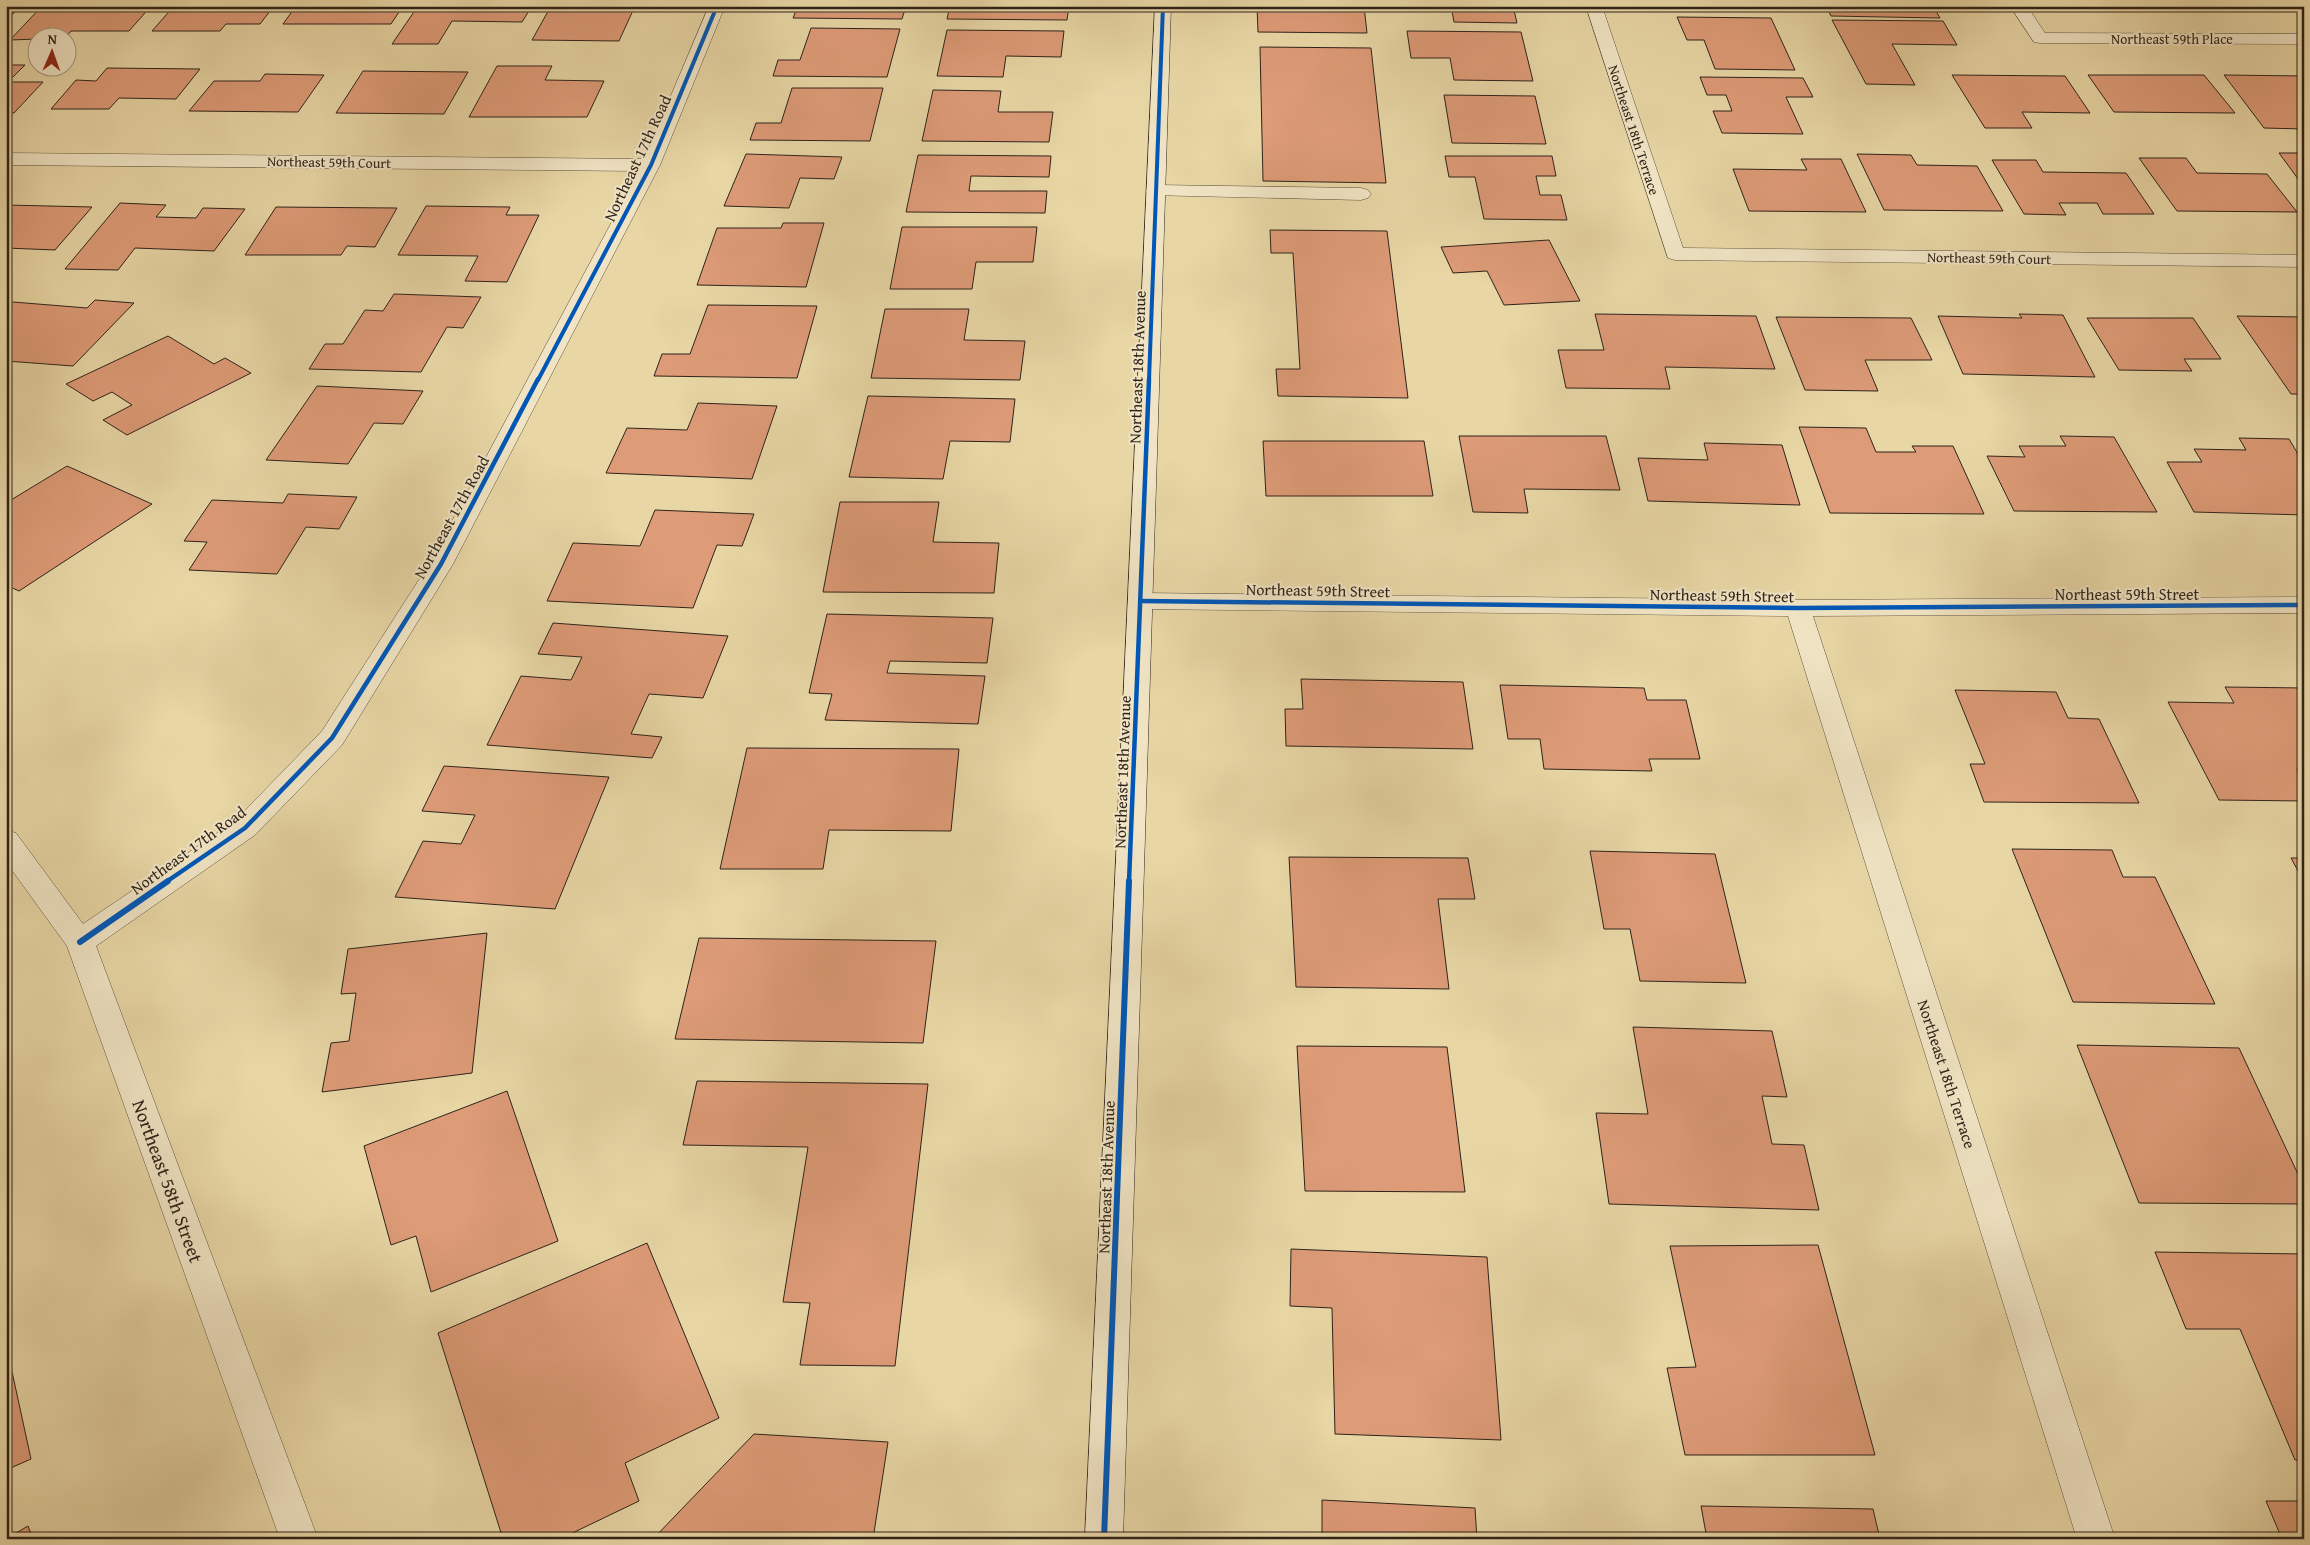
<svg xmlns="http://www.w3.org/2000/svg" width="2310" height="1545" font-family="'Gentium Book Plus',serif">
  <rect width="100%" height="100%" fill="#e8d6a5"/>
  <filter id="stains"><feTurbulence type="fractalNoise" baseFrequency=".004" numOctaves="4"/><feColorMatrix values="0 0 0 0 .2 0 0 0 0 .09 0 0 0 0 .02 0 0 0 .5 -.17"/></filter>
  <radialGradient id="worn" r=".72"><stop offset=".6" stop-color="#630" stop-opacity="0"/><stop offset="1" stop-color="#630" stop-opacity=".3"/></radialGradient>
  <g fill="#dd9b77" stroke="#2e231a">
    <path d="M6,6H21L6,21Z"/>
    <path d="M42,6H151L129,31H71L65,38L10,40Z"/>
    <path d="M174,6H274L260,24H226L220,31H152Z"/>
    <path d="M296,6H403L391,24H283Z"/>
    <path d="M418,6H532L522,22L452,21L438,44H392Z"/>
    <path d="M551,6H635L619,41L532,40Z"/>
    <path d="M798,6H906L902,19L793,18Z"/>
    <path d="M950,6H1069L1067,20L947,19Z"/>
    <path d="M1257,6H1364L1367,33L1258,32Z"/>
    <path d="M1451,6H1513L1517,23L1454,22Z"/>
    <path d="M1674,6H1751L1752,9H1675Z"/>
    <path d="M1826,6H1933L1940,18L1831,16Z"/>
    <path d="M1677,17L1771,18L1795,70L1715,69L1704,40H1687Z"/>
    <path d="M1832,20L1943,21L1957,45L1892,44L1915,85L1866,84Z"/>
    <path d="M811,28L900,29L887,77L773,76L778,60H800Z"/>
    <path d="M947,30L1064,31L1061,57L1006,56L1003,77L937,76Z"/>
    <path d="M1407,31L1521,32L1533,81L1454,80L1450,58H1411Z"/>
    <path d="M1260,47L1371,48L1386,183L1263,181Z"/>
    <path d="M6,65H25L8,82H43L14,113L6,112Z"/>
    <path d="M497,66H552L545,80L604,81L587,117H469Z"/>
    <path d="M107,68L200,69L176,99L119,98L109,109H51L76,80L96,81Z"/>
    <path d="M363,71L468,72L444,114L336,113Z"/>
    <path d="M265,74L324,75L298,112L189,111L214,81H260Z"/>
    <path d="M1952,75L2065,76L2090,113L2022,112L2032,128H1985Z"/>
    <path d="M2088,75H2204L2235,113L2114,112Z"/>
    <path d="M2224,75L2304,76V111H2298L2304,119V129L2264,128Z"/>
    <path d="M1700,77L1803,78L1813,97H1786L1803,134L1722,133L1713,111H1732L1726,95H1707Z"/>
    <path d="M792,88H883L870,141L750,140L756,123H781Z"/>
    <path d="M933,90L1001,91L998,112H1053L1049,142L922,141Z"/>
    <path d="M1444,95L1535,96L1546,144L1452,143Z"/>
    <path d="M2279,153H2304V187Z"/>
    <path d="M746,154L842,157L834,179L800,178L789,208L724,206Z"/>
    <path d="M1857,154L1911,155L1917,165L1977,166L2003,211L1884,210Z"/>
    <path d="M918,155L1051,156L1049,177L971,176L969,191H1047L1045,213L906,212Z"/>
    <path d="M1445,156H1552L1556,176H1536L1540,195H1561L1567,220L1484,219L1475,177H1449Z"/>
    <path d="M2139,158H2186L2197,173L2267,174L2297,212L2177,211Z"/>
    <path d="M1801,159H1841L1866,212L1749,211L1733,169L1807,170Z"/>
    <path d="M1992,160H2036L2043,172L2126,173L2154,214H2103L2097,203H2059L2066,215L2024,214Z"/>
    <path d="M120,203L166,205L156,217L196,218L203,208L245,209L214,251L135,248L118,270L65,269Z"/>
    <path d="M6,205L92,207L55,250L6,248Z"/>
    <path d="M426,206L510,207L506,215H539L507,282L465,281L478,256L398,255Z"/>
    <path d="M276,207L397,208L375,247L347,246L341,255H245Z"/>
    <path d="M783,223H824L806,287L697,285L717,228H781Z"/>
    <path d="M902,227H1037L1033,262H976L972,289H890Z"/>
    <path d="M1270,230L1387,231L1408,398L1278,396L1276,369H1300L1293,253H1271Z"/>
    <path d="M1549,240L1580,301L1504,305L1487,271L1453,273L1441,247Z"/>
    <path d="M394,294L481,297L463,328L447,327L421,372L309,369L325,344H343L365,310L383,311Z"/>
    <path d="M95,300L134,303L73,366L6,361V308L13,302L87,308Z"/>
    <path d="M708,305L817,306L797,378L654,376L662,354H690Z"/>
    <path d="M885,309H969L964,340L1025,341L1020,380L871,378Z"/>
    <path d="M1595,314L1756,316L1775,369L1665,367L1670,389L1566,388L1558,350H1604Z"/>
    <path d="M2019,314L2063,315L2095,377L1963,374L1938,316L2022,318Z"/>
    <path d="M2237,316L2304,317V394H2291Z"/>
    <path d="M1776,317L1911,318L1932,360H1865L1878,391L1805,390Z"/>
    <path d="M2087,318H2193L2221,359H2184L2192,371L2119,370Z"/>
    <path d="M168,336L214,364L225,358L251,373L127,435L103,420L132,405L112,392L93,401L66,384Z"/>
    <path d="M317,386L423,391L403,424L374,423L348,464L266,460Z"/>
    <path d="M868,396L1015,399L1010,442L950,441L943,479L849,477Z"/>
    <path d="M698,403L777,406L752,479L606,473L627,428L687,430Z"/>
    <path d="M1799,427L1866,428L1876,452H1916L1912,446H1953L1984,514L1830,513Z"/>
    <path d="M1459,436H1606L1620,490L1524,489L1528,513L1473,512Z"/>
    <path d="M2060,436L2114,437L2157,512L2014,511L1987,456L2025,457L2019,446H2066Z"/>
    <path d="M2239,438L2289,439L2304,464V515L2194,512L2167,462H2202L2194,449L2246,450Z"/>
    <path d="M1263,441H1424L1433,496H1266Z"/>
    <path d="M1704,443L1782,445L1800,505L1648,501L1638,458L1708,460Z"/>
    <path d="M67,466L152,504L19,591L6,585V503Z"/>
    <path d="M288,494L357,497L339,529L306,527L277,574L189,570L207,542L184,541L212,500L283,503Z"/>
    <path d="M840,502H939L933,542L999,543L994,593L823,592Z"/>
    <path d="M655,510L754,514L742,546L717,545L693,608L547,601L573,543L640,546Z"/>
    <path d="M827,614L993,618L987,663L890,661L887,673L985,676L978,724L825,720L832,694L809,693Z"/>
    <path d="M553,623L728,636L703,698L649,694L631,734L662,737L652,758L487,745L521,676L571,680L582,657L538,654Z"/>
    <path d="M1301,679L1463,682L1473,749L1286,746L1285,709H1303Z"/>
    <path d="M1500,685L1644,688L1647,700H1686L1700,759H1649L1652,771L1544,769L1540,739H1508Z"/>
    <path d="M2225,687L2304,688V769H2297L2304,781V801L2219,800L2168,702L2234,703Z"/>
    <path d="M1955,690L2056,692L2068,718L2099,719L2139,803L1984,802L1970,764H1985Z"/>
    <path d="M747,748L959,749L951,831L829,830L823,869H720Z"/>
    <path d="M444,766L609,777L555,909L395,897L423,841L461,844L475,815L422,811Z"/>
    <path d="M2012,849L2112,850L2123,877H2155L2215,1004L2073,1002Z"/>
    <path d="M1590,851L1715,854L1746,983L1640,981L1630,929H1604Z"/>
    <path d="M1289,857L1468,858L1475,899H1438L1449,989L1296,987Z"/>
    <path d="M2291,858H2304V882Z"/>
    <path d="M487,933L472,1073L322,1092L331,1043L349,1041L356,993L341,994L348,949Z"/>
    <path d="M699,938L936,941L923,1043L675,1039Z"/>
    <path d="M1633,1027L1772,1031L1787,1097L1762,1096L1772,1144L1804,1145L1819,1210L1609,1204L1596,1113L1648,1114Z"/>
    <path d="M2077,1045L2239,1048L2304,1187V1204L2139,1203Z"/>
    <path d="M1297,1046L1447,1047L1465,1192L1305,1191Z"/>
    <path d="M697,1081L928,1084L895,1366L800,1365L810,1303L783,1302L808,1147L683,1145Z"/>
    <path d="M507,1091L558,1241L431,1292L416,1236L391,1245L364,1146Z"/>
    <path d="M647,1243L719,1418L625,1463L639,1501L560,1539H503L438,1333Z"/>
    <path d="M1818,1245L1875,1455H1685L1667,1368L1696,1367L1670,1246Z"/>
    <path d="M1291,1249L1487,1257L1501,1440L1335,1434L1332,1308L1290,1306Z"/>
    <path d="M2155,1252L2304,1254V1460H2295L2240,1329H2186Z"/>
    <path d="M6,1344L31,1459L6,1470Z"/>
    <path d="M754,1434L888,1442L873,1539H653Z"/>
    <path d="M1322,1500L1475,1508L1477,1539H1322Z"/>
    <path d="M2266,1501H2304V1539H2282Z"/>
    <path d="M1701,1506L1873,1509L1880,1539H1707Z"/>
    <path d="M28,1526L33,1539H6Z"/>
  </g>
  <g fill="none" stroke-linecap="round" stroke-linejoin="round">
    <g stroke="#5c503d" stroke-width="1">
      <path id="lane" d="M1156,185L1361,188L1368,190L1371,194L1368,198L1361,200L1149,195L1146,191L1149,187Z"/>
    </g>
    <g stroke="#5c503d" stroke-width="1">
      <g id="street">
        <path d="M709,6H725L660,165L453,564L342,745L255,835L96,946L318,1539H280L67,946L6,862V830L16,833L83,924L235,821L322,731L429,564L639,171L6,165V153L644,159Z"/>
        <path d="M1586,6H1602L1683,248L2304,255V267L1675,260L1668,258Z"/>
        <path d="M2010,6H2027L2045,33L2304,34V44L2040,43L2034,42Z"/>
        <path d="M1141,593L1798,600L2304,597V613L1813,616L2115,1539H2077L1788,616L1141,609L1132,607L1128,601L1132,595Z"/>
      </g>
    </g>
    <g stroke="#2e231a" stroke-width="1">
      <path id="secondary" d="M1155,6H1171L1123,1539H1085Z"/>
    </g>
    <use href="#lane" fill="#f0e4c4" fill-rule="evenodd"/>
    <use href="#street" fill="#f0e4c4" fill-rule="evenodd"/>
    <use href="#secondary" fill="#f0e4c4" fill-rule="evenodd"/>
    <g stroke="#f0e4c4" stroke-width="5.5">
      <g id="cycleway-far2">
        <path d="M538,380L651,165L717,6"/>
        <path d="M1149,380L1163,6"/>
      </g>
    </g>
    <g stroke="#f0e4c4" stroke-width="8">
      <g id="cycleway-far1">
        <path d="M1141,601L1798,608L2304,605"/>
        <path d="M166,882L245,828L332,738L441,564L538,379"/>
        <path d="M1129,882L1149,379"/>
      </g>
    </g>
    <g stroke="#f0e4c4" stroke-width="9">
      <g id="cycleway">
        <path d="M80,942L168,881"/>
        <path d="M1104,1539L1129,881"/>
      </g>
    </g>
    <use href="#cycleway-far2" stroke="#0057b8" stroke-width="4"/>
    <use href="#cycleway-far1" stroke="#0057b8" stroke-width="4.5"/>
    <use href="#cycleway" stroke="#0057b8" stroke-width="6"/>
  </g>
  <g text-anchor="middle" stroke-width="4" stroke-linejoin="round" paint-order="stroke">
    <g font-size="14" fill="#2e231a" stroke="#f0e4c4">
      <text x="2172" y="44">Northeast 59th Place</text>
      <text transform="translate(1634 130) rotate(72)" y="5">Northeast 18th Terrace</text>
      <text transform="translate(329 162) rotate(1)" y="5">Northeast 59th Court</text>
      <text transform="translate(1989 258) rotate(1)" y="5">Northeast 59th Court</text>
    </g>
    <g font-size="16" fill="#2e231a" stroke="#f0e4c4">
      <text transform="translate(637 158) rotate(-65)" y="6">Northeast 17th Road</text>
      <text transform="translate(1137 367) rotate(-88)" y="6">Northeast 18th Avenue</text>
      <text transform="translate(451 517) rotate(-61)" y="6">Northeast 17th Road</text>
      <text transform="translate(1318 590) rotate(1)" y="6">Northeast 59th Street</text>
      <text x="2127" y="600">Northeast 59th Street</text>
      <text transform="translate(1722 595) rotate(1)" y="6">Northeast 59th Street</text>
      <text transform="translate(1122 772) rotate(-88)" y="6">Northeast 18th Avenue</text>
      <text transform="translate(188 850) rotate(-36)" y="6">Northeast 17th Road</text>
      <text transform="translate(1947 1074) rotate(72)" y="6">Northeast 18th Terrace</text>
      <text transform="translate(1106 1177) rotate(-88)" y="6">Northeast 18th Avenue</text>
    </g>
    <g font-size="19" fill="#2e231a" stroke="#f0e4c4">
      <text transform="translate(168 1181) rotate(70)" y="7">Northeast 58th Street</text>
    </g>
  </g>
  <rect width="2310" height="1545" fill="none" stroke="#e8d6a5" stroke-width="25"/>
  <rect x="8" y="8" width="2295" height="1530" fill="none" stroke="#2e231a" stroke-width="2.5"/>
  <rect x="12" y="12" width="2285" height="1520" fill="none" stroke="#2e231a"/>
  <g transform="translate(52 52) rotate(2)"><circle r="24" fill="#f0e4c4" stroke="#a29780"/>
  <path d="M0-4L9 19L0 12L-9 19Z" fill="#8f2418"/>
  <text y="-8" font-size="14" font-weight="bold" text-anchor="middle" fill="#2e231a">N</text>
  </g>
  <rect width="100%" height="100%" filter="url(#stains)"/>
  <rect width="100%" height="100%" fill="url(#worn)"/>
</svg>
